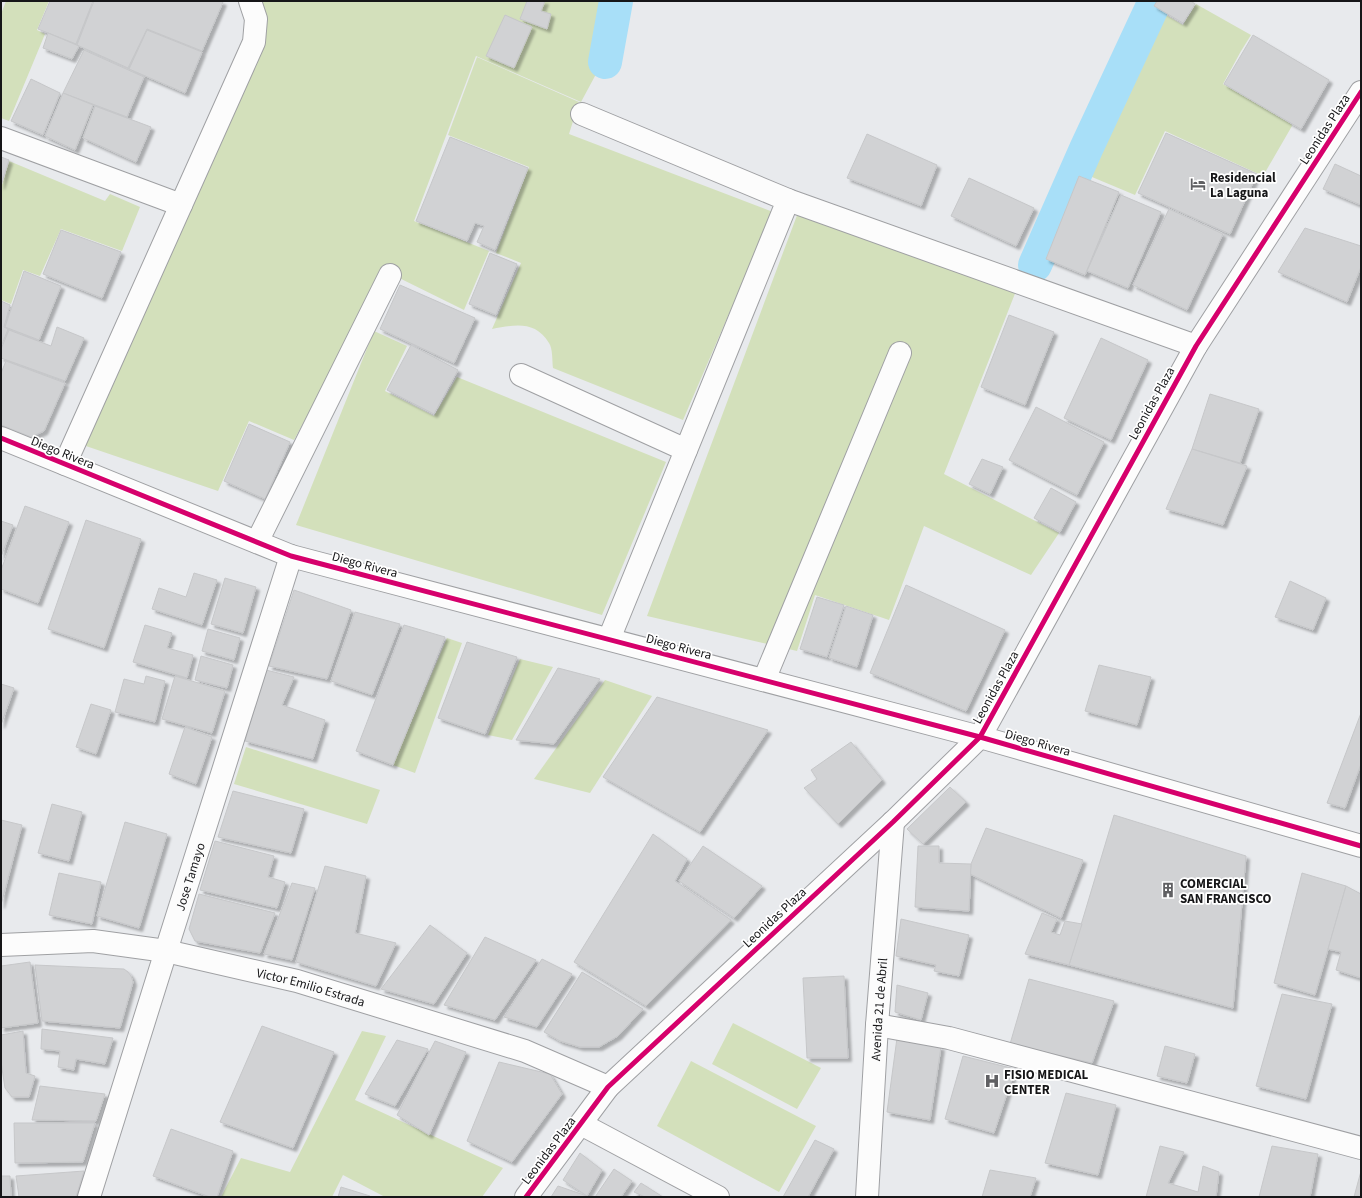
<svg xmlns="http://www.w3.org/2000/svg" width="1362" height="1198" font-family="'Source Sans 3',sans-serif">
  <defs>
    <filter id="shadow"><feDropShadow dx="3.5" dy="3.5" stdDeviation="1" flood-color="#0004"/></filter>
  </defs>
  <rect width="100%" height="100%" fill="#e8eaed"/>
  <g fill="#d3e0bb">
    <path d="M6,1H49L37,30L45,34L9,121L1,118V14Z"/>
    <path d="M255,1H615L602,63L581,102L476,56L414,221L489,251L464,310L385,271L294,440L249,421L218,491L80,444L258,39Z"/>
    <path d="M1196,4L1251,35L1241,51L1223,84L1291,124L1292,126L1263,176L1165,131L1135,195L1080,172L1154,8L1183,25Z"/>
    <path d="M477,57L579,102L569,134L773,212L683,420L553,368C552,361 553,349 549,343C535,320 514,325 492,329L521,263L496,253L529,167L448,135Z"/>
    <path d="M9,161L105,201L110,194L140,207L122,251L61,229L40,276L23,270L11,304L1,300V188Z"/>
    <path d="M799,210L1016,291L944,474L1059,533L1031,575L924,526L889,620L815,595L797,651L647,616Z"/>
    <path d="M374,331L407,346L385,391L434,416L457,377L666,462L602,615L296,525Z"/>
    <path d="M447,638L462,643L415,773L393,765Z"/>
    <path d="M520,659L553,667L512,740L488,735Z"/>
    <path d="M605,680L652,696L590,793L534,779Z"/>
    <path d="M246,747L380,790L367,824L234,784Z"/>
    <path d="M733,1023L821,1068L797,1109L712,1064Z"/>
    <path d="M362,1031L386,1036L355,1100L503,1168L482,1197H385L343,1175L332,1197H221L241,1158L290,1172Z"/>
    <path d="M691,1061L816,1126L779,1192L657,1126Z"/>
  </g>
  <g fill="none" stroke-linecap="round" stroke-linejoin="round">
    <g stroke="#a8dff8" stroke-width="34">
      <path d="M605,62L616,1"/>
      <path d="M1035,265L1086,149L1155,1"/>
    </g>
  </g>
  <g fill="#d1d2d4" stroke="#c6c7c9" filter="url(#shadow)">
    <path d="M50,1H93L76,44L38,29Z"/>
    <path d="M94,1H220L223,2L202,51L147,29L128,68L77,45Z"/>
    <path d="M527,1H545L541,11L551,14L547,29L520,19Z"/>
    <path d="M1157,1H1191L1195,4L1183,23L1154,6Z"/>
    <path d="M505,15L532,27L514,68L486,56Z"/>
    <path d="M147,30L202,52L185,93L129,69Z"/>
    <path d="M48,33L79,46L72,59L43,48Z"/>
    <path d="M1253,35L1329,80L1301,129L1224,84Z"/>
    <path d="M84,50L144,77L127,117L63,93Z"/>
    <path d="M31,79L60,93L43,135L11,121Z"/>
    <path d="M63,93L93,105L75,150L45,136Z"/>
    <path d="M95,106L151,127L136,162L83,138Z"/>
    <path d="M1166,133L1257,174L1230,234L1138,193Z"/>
    <path d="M867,134L937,165L921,206L847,178Z"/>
    <path d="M450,137L528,168L495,250L477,242L484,226L475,223L467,241L416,221Z"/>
    <path d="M1,157L9,160L1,186Z"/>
    <path d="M1335,164L1361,176V205L1323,189Z"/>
    <path d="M1079,176L1119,192L1085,275L1046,259Z"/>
    <path d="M969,178L1034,208L1016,246L951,216Z"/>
    <path d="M1121,195L1161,212L1128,288L1087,271Z"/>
    <path d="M1169,209L1223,234L1187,310L1133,285Z"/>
    <path d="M1305,228L1361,246V267L1347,302L1278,272Z"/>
    <path d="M61,230L121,252L102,298L43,274Z"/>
    <path d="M490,253L517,264L496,315L469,304Z"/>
    <path d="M24,271L61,286L39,340L5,327Z"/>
    <path d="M400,285L475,318L454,363L380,329Z"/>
    <path d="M1,301L10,305L4,327L8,329L1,347Z"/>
    <path d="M1009,315L1054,332L1025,405L981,387Z"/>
    <path d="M57,327L84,338L65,381L1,358V349L9,330L51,346Z"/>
    <path d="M1101,338L1148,360L1111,440L1064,418Z"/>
    <path d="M411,345L458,370L434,414L387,390Z"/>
    <path d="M6,361L65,383L44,431L31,437L1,425V373Z"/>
    <path d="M1210,394L1259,409L1240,463L1192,449Z"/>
    <path d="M1036,407L1104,442L1077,495L1009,460Z"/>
    <path d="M249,424L290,442L265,499L224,481Z"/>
    <path d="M1192,449L1247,466L1223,525L1166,509Z"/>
    <path d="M982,459L1003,467L990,494L969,484Z"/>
    <path d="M1051,488L1076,502L1060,532L1034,518Z"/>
    <path d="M25,506L69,522L38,603L1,589V570Z"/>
    <path d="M86,520L141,539L104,648L48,629Z"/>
    <path d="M1,521L13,525L1,557Z"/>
    <path d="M194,573L217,580L202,625L152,609L159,588L186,597Z"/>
    <path d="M225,578L256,587L243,633L211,624Z"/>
    <path d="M1290,581L1326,598L1313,630L1275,617Z"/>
    <path d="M906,585L1005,630L966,711L870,673Z"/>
    <path d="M294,590L351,610L327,679L269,666Z"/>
    <path d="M817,597L844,605L827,657L800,649Z"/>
    <path d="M846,606L873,615L857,667L829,658Z"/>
    <path d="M355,612L400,624L372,695L331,681Z"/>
    <path d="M145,625L172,633L167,648L193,655L187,678L133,662Z"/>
    <path d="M404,625L445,637L393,765L356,751Z"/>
    <path d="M208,629L240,638L234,660L202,651Z"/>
    <path d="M467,642L517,657L485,734L438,718Z"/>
    <path d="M201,656L233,665L227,688L195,680Z"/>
    <path d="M1099,665L1151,677L1137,725L1085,711Z"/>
    <path d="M558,668L600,679L554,744L516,740Z"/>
    <path d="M266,670L294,677L282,705L325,720L313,759L245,741Z"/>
    <path d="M146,676L165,681L155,722L115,712L124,679L144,684Z"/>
    <path d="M175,676L225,691L212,733L162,719Z"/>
    <path d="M1,684L14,688L1,725Z"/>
    <path d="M657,697L768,730L700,832L603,777Z"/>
    <path d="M91,704L111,710L96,754L76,747Z"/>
    <path d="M1361,713V764L1345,808L1327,803Z"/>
    <path d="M185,727L212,737L196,784L169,774Z"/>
    <path d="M851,742L882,780L838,824L804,788L817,779L811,770Z"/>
    <path d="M950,787L966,802L923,844L907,829Z"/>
    <path d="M233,791L304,809L291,853L218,837Z"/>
    <path d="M52,804L82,812L69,861L38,853Z"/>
    <path d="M1114,815L1246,856L1233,1008L1069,965Z"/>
    <path d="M1,820L22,825L1,905Z"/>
    <path d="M125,822L167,834L139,928L97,916Z"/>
    <path d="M986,828L1083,860L1061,918L970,874L971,864Z"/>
    <path d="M653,834L687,859L675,881L731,920L646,1006L574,962Z"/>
    <path d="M215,841L274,856L268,877L285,882L277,908L200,890Z"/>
    <path d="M703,846L762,886L734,918L679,881Z"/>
    <path d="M918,846H939V863L971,864L969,911L915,907Z"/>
    <path d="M325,866L366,876L355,933L396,943L376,986L296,962Z"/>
    <path d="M59,873L101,882L92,924L49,915Z"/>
    <path d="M1302,873L1346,886L1315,995L1274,983Z"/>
    <path d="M292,883L315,888L292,960L264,954Z"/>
    <path d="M1346,886L1361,894V978L1336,970L1341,952L1328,949Z"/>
    <path d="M199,894L275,913L260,953L195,941L189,929Z"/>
    <path d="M1042,913L1057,919L1051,932L1060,935L1065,921L1082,924L1069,965L1025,954Z"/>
    <path d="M901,919L969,935L959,976L934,971L936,965L896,956Z"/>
    <path d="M430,925L467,953L434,1004L381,989Z"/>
    <path d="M485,937L536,960L495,1020L444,1005Z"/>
    <path d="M542,959L572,974L537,1027L504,1017Z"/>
    <path d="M30,962L38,1023L1,1028V966Z"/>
    <path d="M35,965L124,969L128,972L131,976L133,982L120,1028L42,1021Z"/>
    <path d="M582,972L643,1009L618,1036L599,1047H580L560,1041L544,1032Z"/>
    <path d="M844,976L848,1058H807L803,978Z"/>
    <path d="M1029,979L1114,1001L1092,1063L1010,1044Z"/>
    <path d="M897,985L928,993L921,1020L895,1012Z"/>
    <path d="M1282,994L1332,1004L1306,1099L1256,1086Z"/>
    <path d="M262,1026L334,1052L293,1148L220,1122Z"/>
    <path d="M42,1029L113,1038L105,1064L76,1059L74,1070L58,1067L60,1051L41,1049Z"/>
    <path d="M23,1031L26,1073L35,1076L29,1097H12L5,1088L1,1062V1035Z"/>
    <path d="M897,1038L941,1047L930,1120L887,1112Z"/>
    <path d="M397,1040L428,1049L395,1106L365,1094Z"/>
    <path d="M435,1041L466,1052L429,1135L397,1115Z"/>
    <path d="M1165,1046L1195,1054L1187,1083L1157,1076Z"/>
    <path d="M963,1056L1015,1069L994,1133L945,1119Z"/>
    <path d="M499,1062L550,1074L562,1094L512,1162L467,1141Z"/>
    <path d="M40,1086L105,1094L96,1121L32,1120Z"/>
    <path d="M1066,1093L1116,1105L1098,1175L1045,1163Z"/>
    <path d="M14,1123H95L83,1162L15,1163Z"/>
    <path d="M171,1129L233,1151L217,1197H210L153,1176Z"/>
    <path d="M815,1140L834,1149L808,1197H783Z"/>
    <path d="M1160,1146L1184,1152L1168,1183L1198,1192L1203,1166L1219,1172L1216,1197H1146Z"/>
    <path d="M1272,1146L1318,1154L1310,1197H1259Z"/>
    <path d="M580,1153L602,1170L587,1196L563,1180Z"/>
    <path d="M614,1169L632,1181L621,1197H595Z"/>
    <path d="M990,1170L1036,1178L1030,1197H982Z"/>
    <path d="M84,1171L76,1197H19L16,1176Z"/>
    <path d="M1361,1171V1197H1354Z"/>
    <path d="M1,1176H10L11,1197H1Z"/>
    <path d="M641,1183L663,1197H645L634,1192Z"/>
    <path d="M558,1186L587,1196V1197H551Z"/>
    <path d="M341,1187L370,1196L371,1197H338Z"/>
  </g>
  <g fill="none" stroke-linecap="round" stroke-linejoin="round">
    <g stroke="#9fa0a3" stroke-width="24">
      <g id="street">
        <path d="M582,114L788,200L609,639"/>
        <path d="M1,138L181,205"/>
        <path d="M788,200L1196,346"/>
        <path d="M521,375L686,450"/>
        <path d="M1,438L291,556L980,737L1361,846"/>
        <path d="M65,464L254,42L256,19L250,1"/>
        <path d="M257,542L390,275"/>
        <path d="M764,680L900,353"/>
        <path id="s1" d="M1,945L93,941L166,951L297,981L525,1051L608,1087"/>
        <path d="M877,1025L949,1038L1361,1148"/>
        <path d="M581,1124L718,1197"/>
        <path id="s2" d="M89,1197L166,951L291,556"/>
        <path d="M526,1197L608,1087L893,822L980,737L1196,346L1361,92"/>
        <path id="s3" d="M867,1197L877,1025L893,822"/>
      </g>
    </g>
    <use href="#street" stroke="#fcfcfc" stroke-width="22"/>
    <g stroke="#fff" stroke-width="8">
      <g id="cycleway">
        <path d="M1,438L291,556L980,737L1361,846"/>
        <path d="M526,1197L608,1087L893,822L980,737L1196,346L1361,92"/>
      </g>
    </g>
    <use href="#cycleway" stroke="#d6006c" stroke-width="5"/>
  </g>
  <defs>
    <g id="hotel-bare" transform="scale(1.2)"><path d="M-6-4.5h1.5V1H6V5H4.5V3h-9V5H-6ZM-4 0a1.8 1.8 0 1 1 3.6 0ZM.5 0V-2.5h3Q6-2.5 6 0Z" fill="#606063" stroke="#fff" stroke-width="2.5" paint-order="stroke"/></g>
    <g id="building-bare" transform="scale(1.2)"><path d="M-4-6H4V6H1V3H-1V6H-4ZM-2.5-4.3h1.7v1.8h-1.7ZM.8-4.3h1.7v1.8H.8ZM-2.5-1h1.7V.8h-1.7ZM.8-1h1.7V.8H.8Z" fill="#606063" stroke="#fff" stroke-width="2.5" paint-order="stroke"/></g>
    <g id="hospital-bare" transform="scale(1.2)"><path d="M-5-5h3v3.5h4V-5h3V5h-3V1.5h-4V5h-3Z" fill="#606063" stroke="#fff" stroke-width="2.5" paint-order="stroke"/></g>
  </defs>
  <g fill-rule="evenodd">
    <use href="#hotel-bare" x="1198" y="184"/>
    <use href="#building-bare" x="1168" y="890"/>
    <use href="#hospital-bare" x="992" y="1081"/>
  </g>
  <g text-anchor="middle" stroke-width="3.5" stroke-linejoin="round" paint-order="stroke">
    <g font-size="13" fill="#161618" stroke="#fff">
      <text transform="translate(1324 129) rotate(-57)" y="5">Leonidas Plaza</text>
      <text transform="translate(1151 403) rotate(-61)" y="5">Leonidas Plaza</text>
      <text transform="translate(63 452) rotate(22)" y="5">Diego Rivera</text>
      <text transform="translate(365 564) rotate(15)" y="5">Diego Rivera</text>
      <text transform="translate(679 646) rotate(15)" y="5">Diego Rivera</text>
      <text transform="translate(995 687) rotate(-61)" y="5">Leonidas Plaza</text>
      <text transform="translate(1038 742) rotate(16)" y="5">Diego Rivera</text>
      <text dy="5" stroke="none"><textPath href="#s2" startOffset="336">Jose Tamayo</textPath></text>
      <text transform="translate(774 917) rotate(-43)" y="5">Leonidas Plaza</text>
      <text dy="5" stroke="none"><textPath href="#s1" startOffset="315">Victor Emilio Estrada</textPath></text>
      <text dy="5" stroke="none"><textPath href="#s3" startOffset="188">Avenida 21 de Abril</textPath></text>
      <text transform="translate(548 1150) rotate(-53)" y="5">Leonidas Plaza</text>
    </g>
    <g font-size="13" font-weight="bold" fill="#161618" stroke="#fff" text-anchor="start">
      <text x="1210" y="182">Residencial<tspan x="1210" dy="15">La Laguna</tspan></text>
      <text x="1180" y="888">COMERCIAL<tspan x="1180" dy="15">SAN FRANCISCO</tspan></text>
      <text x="1004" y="1079">FISIO MEDICAL<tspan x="1004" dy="15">CENTER</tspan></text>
    </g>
  </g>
  <rect width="1362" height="1198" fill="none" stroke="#161618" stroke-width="4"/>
</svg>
